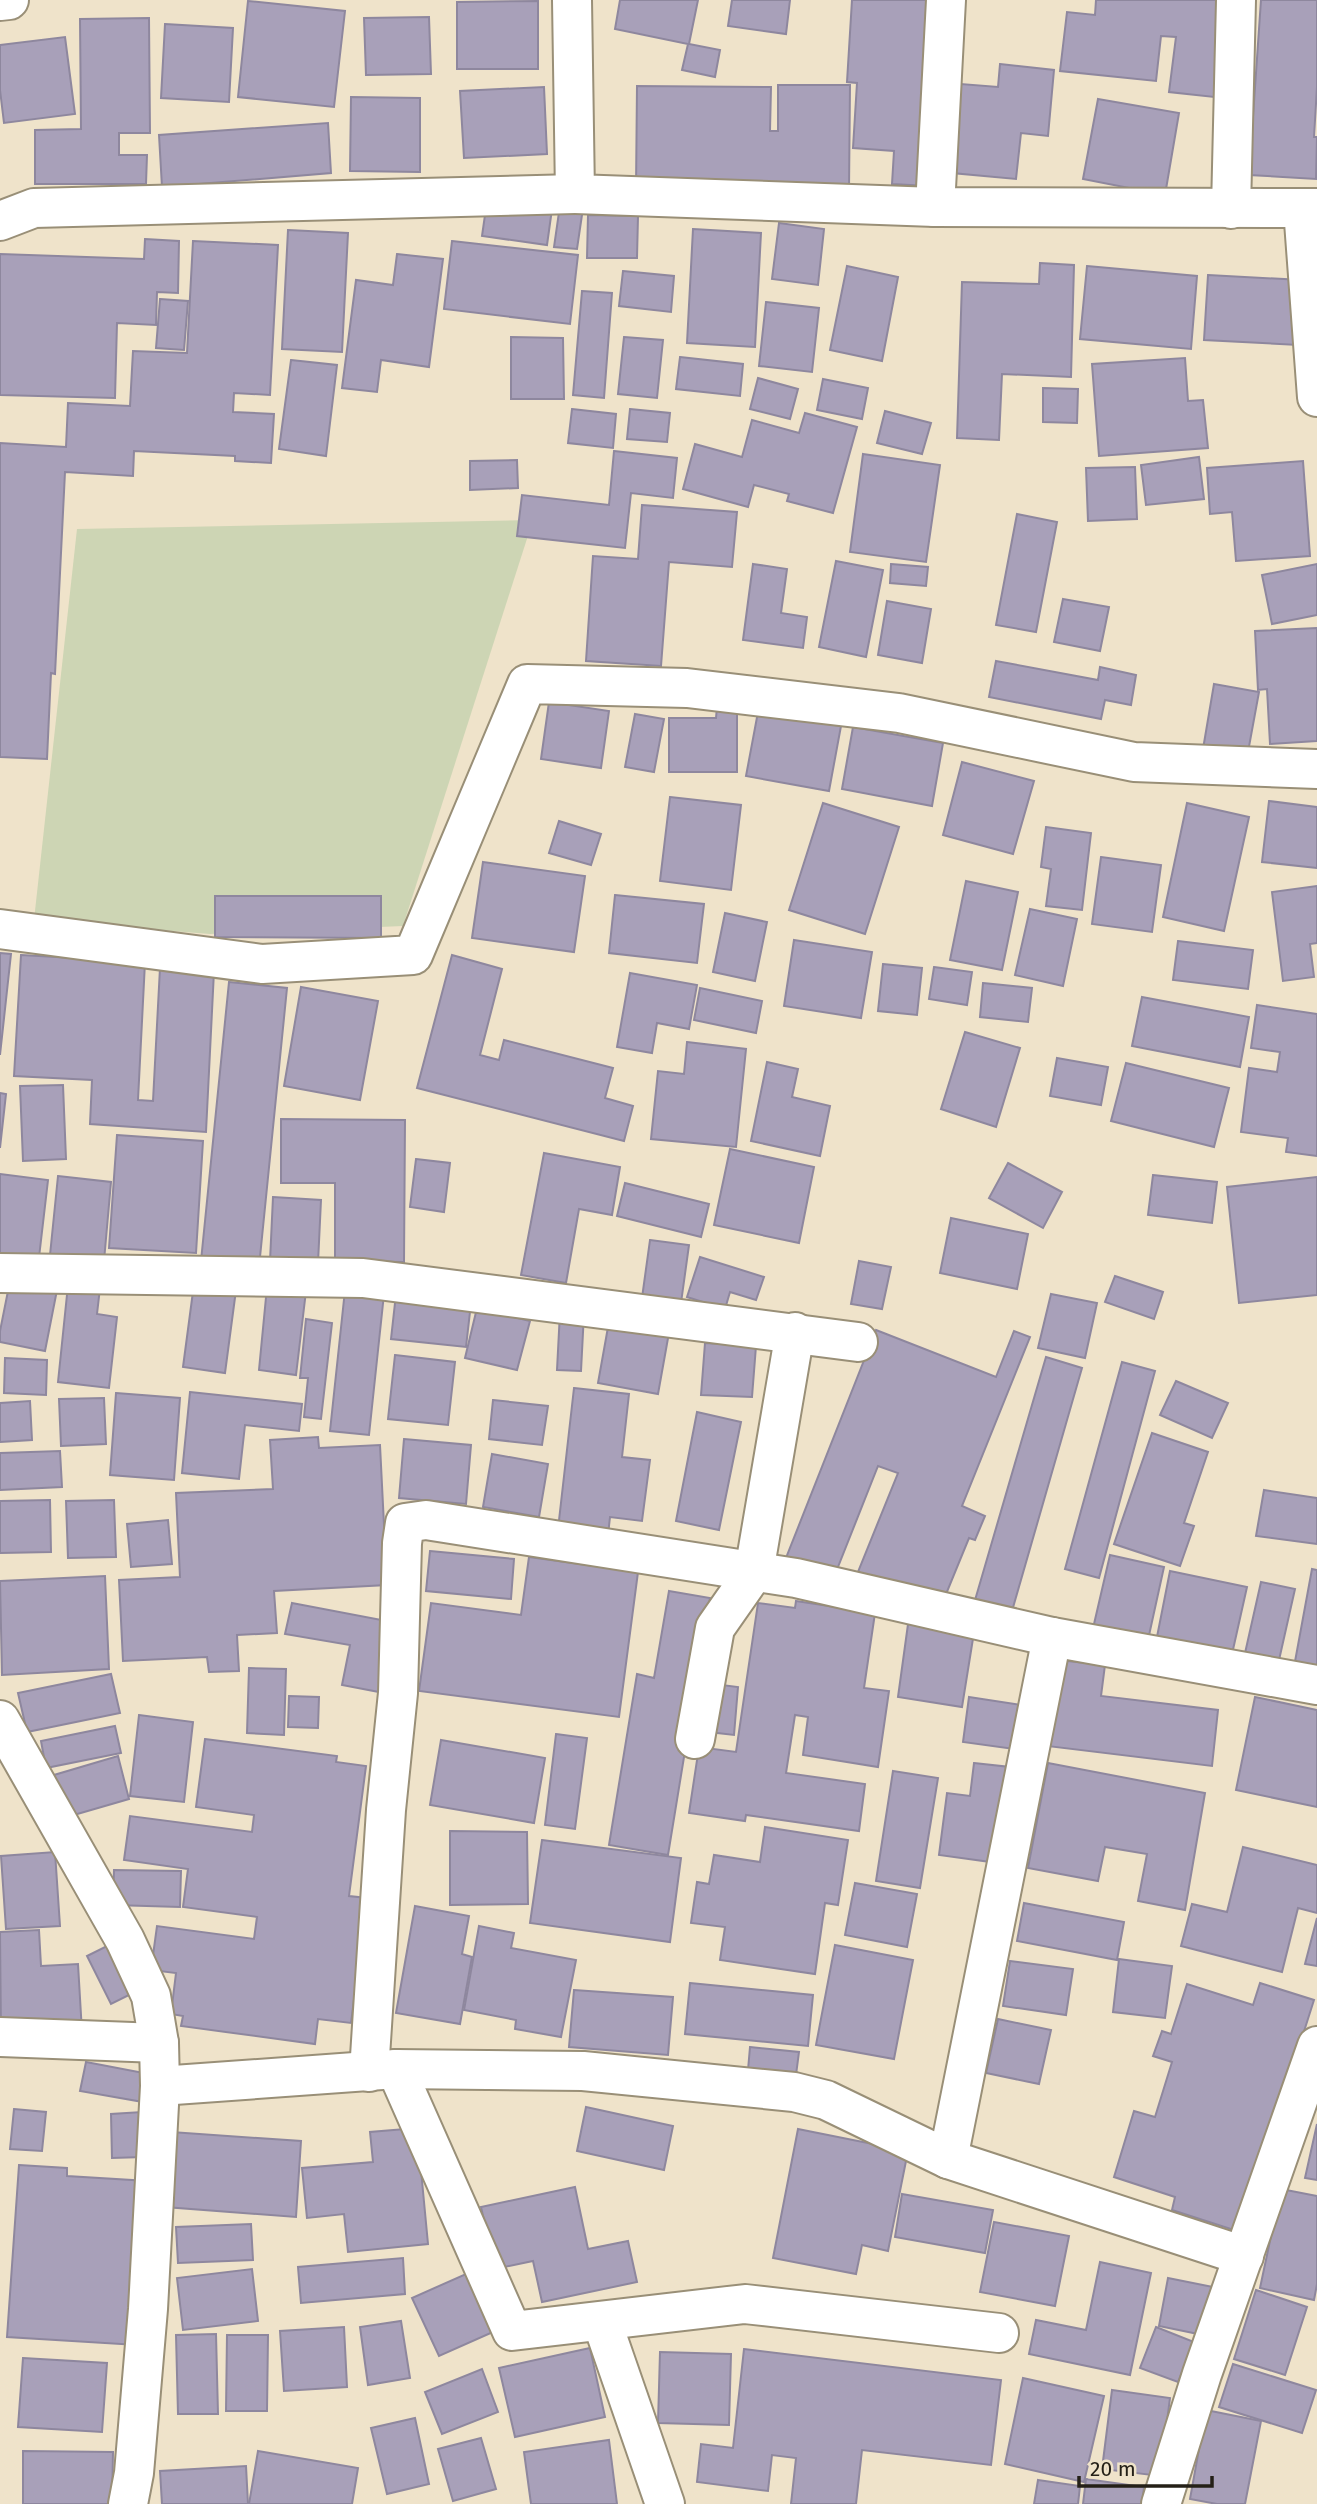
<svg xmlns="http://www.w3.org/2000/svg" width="1317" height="2504" font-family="'Fira Sans',sans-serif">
  <rect width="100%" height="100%" fill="#efe3ca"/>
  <path fill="#cdd5b4" d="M533,520L403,926L210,934L34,920L77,529Z"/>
  <g fill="#a8a0b9" stroke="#8e879e" stroke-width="2">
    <path d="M620,0H698L689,44L720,50L715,77L682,70L688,44L615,29Z"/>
    <path d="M732,0H790L786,34L728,26Z"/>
    <path d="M852,0H940L928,186L892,184L894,151L853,148L857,83L847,82Z"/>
    <path d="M1096,0H1225L1214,97L1169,92L1176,37L1161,36L1156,81L1060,71L1067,12L1095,15Z"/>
    <path d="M1261,0H1317V87L1314,137H1317L1316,179L1249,175Z"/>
    <path d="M248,1L345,11L334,107L238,97Z"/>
    <path d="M538,1V69H457V2Z"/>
    <path d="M429,17L431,74L366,75L364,18Z"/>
    <path d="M149,18L150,133H119V155H147L146,184H35V130L81,129L80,19Z"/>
    <path d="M165,24L233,28L229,102L161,98Z"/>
    <path d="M65,37L75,114L4,123L0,90V45Z"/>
    <path d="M1000,64L1054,70L1048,136L1021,133L1016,179L952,173L961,84L998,87Z"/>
    <path d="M778,85H850L849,191L636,189L637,86L771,87L770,131H778Z"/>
    <path d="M544,87L547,154L464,158L460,91Z"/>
    <path d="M351,97L420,98V172L350,171Z"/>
    <path d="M1098,99L1179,113L1165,195L1083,179Z"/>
    <path d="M328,123L331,173L162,187L159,135Z"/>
    <path d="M487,201L552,209L547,245L482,236Z"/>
    <path d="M560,205L583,208L577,249L554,247Z"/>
    <path d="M588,215L638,216L637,258H587Z"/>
    <path d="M779,223L824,229L818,285L772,279Z"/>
    <path d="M693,229L761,233L755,347L687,343Z"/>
    <path d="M288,230L348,233L342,352L282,349Z"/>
    <path d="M145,239L179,241L178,293L157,292L156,325L117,323L115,398L0,395V254L144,259Z"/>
    <path d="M193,241L278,245L270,395L234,393L233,412L274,414L271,463L235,461V456L134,451L133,476L65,472L55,674L51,673L47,759L0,757V443L66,447L68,403L130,406L133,351L187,353Z"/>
    <path d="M452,241L578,255L570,324L444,309Z"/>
    <path d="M397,254L443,259L429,367L381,360L377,392L342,388L356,280L393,285Z"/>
    <path d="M1040,263L1074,265L1071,377L1002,374L999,440L957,438L962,282L1039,284Z"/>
    <path d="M847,266L898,277L882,361L830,350Z"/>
    <path d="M1087,266L1197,276L1191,349L1080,339Z"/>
    <path d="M623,271L674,276L671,312L619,306Z"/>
    <path d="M1208,275L1302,280L1298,345L1204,340Z"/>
    <path d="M582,291L612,293L604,398L573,395Z"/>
    <path d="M160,299L188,301L184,350L156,348Z"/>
    <path d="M766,302L819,308L812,372L759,366Z"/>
    <path d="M511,337L563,338L564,399H511Z"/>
    <path d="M624,337L663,340L657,398L618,394Z"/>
    <path d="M680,357L743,364L740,396L676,389Z"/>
    <path d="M1185,358L1188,401L1203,400L1208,448L1099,456L1092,364Z"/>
    <path d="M291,360L337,365L326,456L279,449Z"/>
    <path d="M758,378L798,389L790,419L750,409Z"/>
    <path d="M823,379L868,388L862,419L817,410Z"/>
    <path d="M1043,388L1078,389L1077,423L1043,422Z"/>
    <path d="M572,409L616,414L613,448L568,443Z"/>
    <path d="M630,409L670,413L667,442L627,439Z"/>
    <path d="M885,411L931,423L922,454L877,443Z"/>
    <path d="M805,413L857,427L833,513L787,501L789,494L754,485L748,507L683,489L695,444L742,457L752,420L799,433Z"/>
    <path d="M614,451L677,458L673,498L631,493L625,548L517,536L522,495L609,505Z"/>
    <path d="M863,454L940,465L926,562L850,552Z"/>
    <path d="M1199,457L1204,499L1146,505L1141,465Z"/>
    <path d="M517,460L518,488L470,490V461Z"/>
    <path d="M1303,461L1310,556L1236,561L1232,512L1210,514L1207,468Z"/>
    <path d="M1135,467L1137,519L1088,521L1086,468Z"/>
    <path d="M642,505L737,512L732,567L669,562L661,666L586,661L593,556L638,559Z"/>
    <path d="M1017,514L1057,522L1036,632L996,625Z"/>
    <path d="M836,561L883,570L866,657L819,647Z"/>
    <path d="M753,564L787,569L781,613L807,617L803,648L743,640Z"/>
    <path d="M891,564L928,567L926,586L890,583Z"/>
    <path d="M1317,564V615L1272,624L1262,575Z"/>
    <path d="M1063,599L1109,607L1100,651L1054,642Z"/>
    <path d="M887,601L931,609L922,663L878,655Z"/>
    <path d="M1317,628V741L1270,744L1267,689L1258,690L1255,631Z"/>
    <path d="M996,661L1098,680L1100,667L1136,675L1131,705L1105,700L1101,719L989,697Z"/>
    <path d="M1214,684L1259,692L1246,763L1202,755Z"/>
    <path d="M549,702L609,711L601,768L541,759Z"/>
    <path d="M717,707H737V772H669V718H716Z"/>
    <path d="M758,712L841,726L829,791L746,776Z"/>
    <path d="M635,714L664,719L654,772L625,767Z"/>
    <path d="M853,727L943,743L932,806L842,789Z"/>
    <path d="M962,762L1034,781L1013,854L943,835Z"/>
    <path d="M670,797L741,805L731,890L660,881Z"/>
    <path d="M1269,801L1317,807V868L1262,862Z"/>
    <path d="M823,803L899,827L865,934L789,910Z"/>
    <path d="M1187,803L1249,817L1224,931L1163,917Z"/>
    <path d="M559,821L601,834L591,865L549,853Z"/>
    <path d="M1046,827L1091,833L1082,910L1046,906L1051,869L1041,867Z"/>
    <path d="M1101,857L1161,865L1152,932L1092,924Z"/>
    <path d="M483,862L585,876L574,952L472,938Z"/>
    <path d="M966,881L1018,892L1002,970L950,960Z"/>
    <path d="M1317,886V943L1310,944L1314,977L1283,981L1272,892Z"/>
    <path d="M615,895L704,904L697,963L609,953Z"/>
    <path d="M215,896H381V938L215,937Z"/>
    <path d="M1030,909L1077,919L1063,986L1015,975Z"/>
    <path d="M725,913L767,922L755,981L713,972Z"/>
    <path d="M794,940L872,952L861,1018L784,1006Z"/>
    <path d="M1178,941L1253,950L1248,989L1173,980Z"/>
    <path d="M0,953L11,954L0,1055Z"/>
    <path d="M21,955L145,962L138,1100L153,1101L160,968L214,971L206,1132L90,1124L92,1080L14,1076Z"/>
    <path d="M452,955L502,969L480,1055L499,1060L504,1040L613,1068L605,1098L633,1106L624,1141L417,1088Z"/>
    <path d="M883,964L922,968L917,1015L878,1011Z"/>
    <path d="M934,967L972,972L967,1005L929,999Z"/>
    <path d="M630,973L697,985L689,1029L657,1023L652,1053L617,1047Z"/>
    <path d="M229,982L287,988L259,1267L201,1261Z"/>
    <path d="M983,983L1032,988L1028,1022L980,1017Z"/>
    <path d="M301,987L378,1001L360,1100L284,1086Z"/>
    <path d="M700,988L762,1001L756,1033L694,1020Z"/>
    <path d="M1142,997L1249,1017L1240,1067L1132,1046Z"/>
    <path d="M1257,1005L1317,1014V1156L1286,1152L1288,1138L1241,1132L1249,1068L1277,1072L1280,1052L1251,1048Z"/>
    <path d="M965,1032L1020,1048L996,1127L941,1109Z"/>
    <path d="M687,1042L746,1049L736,1147L651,1139L658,1071L684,1074Z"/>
    <path d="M1057,1058L1108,1067L1101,1105L1050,1096Z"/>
    <path d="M767,1062L798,1069L792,1097L830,1106L820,1156L751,1141Z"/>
    <path d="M1126,1063L1229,1088L1214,1147L1111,1121Z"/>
    <path d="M63,1085L66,1159L23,1161L20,1086Z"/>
    <path d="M0,1093L6,1094L0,1148Z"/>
    <path d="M281,1119L405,1120L404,1262L335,1261V1183H281Z"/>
    <path d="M117,1135L203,1141L196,1253L109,1248Z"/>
    <path d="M730,1149L814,1167L799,1243L714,1225Z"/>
    <path d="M544,1153L620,1167L612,1215L579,1209L566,1283L521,1275Z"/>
    <path d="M416,1159L450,1163L444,1212L410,1207Z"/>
    <path d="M1008,1163L1062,1192L1043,1228L989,1198Z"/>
    <path d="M0,1174L48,1180L38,1266L0,1261Z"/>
    <path d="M1153,1175L1217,1182L1212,1223L1148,1215Z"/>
    <path d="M58,1176L111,1182L104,1261L50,1255Z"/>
    <path d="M1317,1177V1295L1239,1303L1227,1187Z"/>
    <path d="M625,1183L709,1204L701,1237L617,1216Z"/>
    <path d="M273,1197L321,1200L318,1263L270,1261Z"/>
    <path d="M951,1218L1028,1234L1017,1289L940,1273Z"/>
    <path d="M650,1240L689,1245L681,1303L642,1298Z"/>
    <path d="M700,1257L764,1277L756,1300L730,1292L725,1309L687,1297Z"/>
    <path d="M859,1261L891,1267L882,1309L851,1304Z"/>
    <path d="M1115,1276L1163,1292L1154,1319L1105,1302Z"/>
    <path d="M10,1281L57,1290L45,1351L0,1342V1331Z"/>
    <path d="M194,1284L236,1290L225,1373L183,1367Z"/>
    <path d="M68,1285L100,1288L97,1314L117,1317L109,1388L58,1382Z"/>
    <path d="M267,1287L306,1291L296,1375L259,1370Z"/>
    <path d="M345,1290L384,1294L369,1435L330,1431Z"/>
    <path d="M396,1294L471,1303L466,1347L391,1339Z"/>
    <path d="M1051,1294L1097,1303L1085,1358L1038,1348Z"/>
    <path d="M477,1308L530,1321L517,1370L465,1358Z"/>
    <path d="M560,1312L584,1313L581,1371L557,1370Z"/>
    <path d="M610,1316L670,1327L658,1394L598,1383Z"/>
    <path d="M306,1319L332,1323L321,1419L304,1417L308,1378H300Z"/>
    <path d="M876,1330L996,1377L1014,1331L1030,1337L962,1506L985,1516L975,1540L969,1538L942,1604L858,1572L898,1473L878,1466L834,1577L786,1558Z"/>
    <path d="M705,1343L756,1346L752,1397L701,1395Z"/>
    <path d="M395,1355L455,1362L448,1425L388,1419Z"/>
    <path d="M1046,1357L1082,1368L1010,1618L973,1607Z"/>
    <path d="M5,1358L47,1360L46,1395L4,1393Z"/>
    <path d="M1122,1362L1155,1371L1099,1578L1065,1569Z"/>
    <path d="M1176,1381L1228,1403L1212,1438L1160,1415Z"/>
    <path d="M574,1388L629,1394L622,1457L650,1460L642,1521L610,1517L607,1544L557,1538Z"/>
    <path d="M190,1392L302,1404L299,1431L245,1425L239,1479L182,1473Z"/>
    <path d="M116,1393L180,1398L174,1480L110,1475Z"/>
    <path d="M104,1398L106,1444L61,1446L59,1399Z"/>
    <path d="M493,1400L548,1406L542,1445L489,1439Z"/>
    <path d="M30,1401L32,1440L0,1442V1403Z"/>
    <path d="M697,1412L741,1422L719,1530L676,1521Z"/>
    <path d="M1152,1433L1208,1452L1184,1523L1194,1526L1180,1566L1114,1544Z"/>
    <path d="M318,1437L319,1448L380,1445L387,1585L274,1591L277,1633L237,1635L239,1671L209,1672L207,1657L123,1661L119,1580L180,1577L176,1493L273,1489L270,1440Z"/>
    <path d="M404,1439L471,1445L466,1504L399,1498Z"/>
    <path d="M60,1451L62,1487L0,1490V1453Z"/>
    <path d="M492,1454L548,1464L539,1517L483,1507Z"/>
    <path d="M1264,1490L1317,1498V1544L1256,1536Z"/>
    <path d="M50,1500L51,1552L0,1553V1501Z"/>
    <path d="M114,1500L116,1557L68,1558L66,1501Z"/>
    <path d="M168,1520L172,1564L131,1567L127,1524Z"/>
    <path d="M430,1551L514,1559L511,1599L426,1591Z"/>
    <path d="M1110,1555L1164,1567L1146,1649L1091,1637Z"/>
    <path d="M529,1557L638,1572L619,1717L419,1691L431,1603L521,1615Z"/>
    <path d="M1312,1569L1317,1570V1671L1294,1667Z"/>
    <path d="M1170,1571L1247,1587L1230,1663L1155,1647Z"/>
    <path d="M105,1576L109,1669L2,1675L0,1581Z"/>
    <path d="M1261,1582L1295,1589L1277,1669L1243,1662Z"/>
    <path d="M669,1591L710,1598L668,1855L609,1845L637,1674L654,1678Z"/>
    <path d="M796,1601L875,1613L864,1688L889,1691L878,1767L803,1755L808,1717L795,1715L786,1773L865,1784L859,1831L746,1815L745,1821L689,1813L699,1747L736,1752L758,1603L795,1608Z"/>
    <path d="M292,1603L392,1622L379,1692L342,1685L350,1645L285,1634Z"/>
    <path d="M909,1617L975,1626L962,1707L898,1697Z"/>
    <path d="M1058,1660L1105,1665L1101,1696L1218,1710L1212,1766L1047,1746Z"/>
    <path d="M249,1668L286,1669L284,1735L247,1733Z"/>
    <path d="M111,1674L120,1713L27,1732L18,1693Z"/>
    <path d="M714,1684L738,1687L734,1735L709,1732Z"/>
    <path d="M289,1696L319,1697L318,1728L288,1727Z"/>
    <path d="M969,1697L1028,1706L1022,1750L963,1742Z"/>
    <path d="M1255,1697L1317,1710V1807L1236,1790Z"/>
    <path d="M139,1715L193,1722L184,1802L130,1796Z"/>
    <path d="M115,1726L121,1753L46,1768L41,1741Z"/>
    <path d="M556,1734L587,1738L575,1829L545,1825Z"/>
    <path d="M205,1739L337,1756L336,1762L366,1766L349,1896L367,1898L351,2023L318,2019L315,2044L181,2026L183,2016L171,2014L176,1973L151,1970L157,1926L254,1939L257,1917L183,1907L188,1869L124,1860L130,1816L252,1832L254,1815L196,1807Z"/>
    <path d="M441,1740L545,1758L534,1823L430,1805Z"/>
    <path d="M118,1756L129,1799L67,1817L54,1775Z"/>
    <path d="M974,1763L1010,1767L998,1863L939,1855L947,1793L970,1796Z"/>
    <path d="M1048,1763L1205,1793L1185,1910L1138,1901L1147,1854L1105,1847L1098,1881L1028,1868Z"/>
    <path d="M893,1771L938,1778L920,1888L876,1881Z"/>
    <path d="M765,1827L848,1840L838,1905L825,1903L815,1974L720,1960L725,1927L691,1923L697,1882L709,1884L714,1855L760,1862Z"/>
    <path d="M450,1831L527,1832L528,1904L450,1905Z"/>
    <path d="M542,1840L681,1858L670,1942L530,1923Z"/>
    <path d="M1243,1847L1317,1865V1913L1298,1908L1282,1972L1181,1946L1192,1904L1227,1912Z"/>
    <path d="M55,1852L60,1926L6,1929L1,1856Z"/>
    <path d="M114,1870L181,1871L180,1907L113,1905Z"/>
    <path d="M855,1883L917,1894L907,1947L845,1935Z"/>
    <path d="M1024,1903L1124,1922L1117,1960L1017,1941Z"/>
    <path d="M415,1906L469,1916L462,1954L472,1957L460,2024L396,2013Z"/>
    <path d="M1317,1918V1966L1305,1964Z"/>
    <path d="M479,1926L514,1933L511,1948L576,1960L561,2037L515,2029L516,2020L464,2010Z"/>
    <path d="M39,1930L41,1966L78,1964L82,2032L1,2036L0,1932Z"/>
    <path d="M113,1943L137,1991L111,2004L87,1956Z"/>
    <path d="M835,1945L913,1960L894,2059L816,2045Z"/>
    <path d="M1119,1959L1172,1966L1165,2018L1113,2012Z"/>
    <path d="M1010,1961L1073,1969L1066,2015L1003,2006Z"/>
    <path d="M690,1983L813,1995L808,2046L685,2034Z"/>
    <path d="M1260,1983L1314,2000L1240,2232L1172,2210L1175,2197L1114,2177L1134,2111L1155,2117L1172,2062L1153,2056L1162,2031L1171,2034L1187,1984L1253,2005Z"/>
    <path d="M574,1990L673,1997L668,2055L569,2047Z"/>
    <path d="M998,2019L1051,2030L1039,2084L986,2073Z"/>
    <path d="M750,2047L799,2052L796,2075L748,2070Z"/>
    <path d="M86,2062L149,2074L143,2102L80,2091Z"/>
    <path d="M586,2107L673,2126L664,2170L577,2151Z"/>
    <path d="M14,2109L46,2112L42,2151L10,2149Z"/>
    <path d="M142,2112L144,2157L112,2158L111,2114Z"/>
    <path d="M1317,2124V2180L1305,2178Z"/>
    <path d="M417,2128L428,2244L348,2252L344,2214L307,2218L302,2168L373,2162L370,2132Z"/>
    <path d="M798,2129L908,2151L888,2251L862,2245L856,2274L773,2258Z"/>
    <path d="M171,2132L301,2141L296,2217L165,2207Z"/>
    <path d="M19,2165L67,2168V2176L148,2181L137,2345L7,2337Z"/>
    <path d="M575,2187L588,2249L628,2241L637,2282L542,2302L533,2261L495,2269L481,2207Z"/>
    <path d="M1281,2189L1317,2196V2284L1314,2300L1260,2288Z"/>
    <path d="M902,2194L993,2210L985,2253L895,2237Z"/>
    <path d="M994,2222L1069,2236L1055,2306L980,2292Z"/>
    <path d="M251,2224L253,2260L178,2263L176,2227Z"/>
    <path d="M403,2258L405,2294L301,2303L298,2267Z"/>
    <path d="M1100,2262L1151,2273L1130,2375L1029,2354L1036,2320L1086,2330Z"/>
    <path d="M252,2269L258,2321L183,2330L177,2278Z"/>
    <path d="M466,2274L493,2332L439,2356L412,2298Z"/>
    <path d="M1168,2278L1213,2287L1203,2335L1159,2326Z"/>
    <path d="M1256,2290L1307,2307L1285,2375L1234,2359Z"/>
    <path d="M401,2321L410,2378L368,2385L360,2327Z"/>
    <path d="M344,2327L347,2387L284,2391L280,2331Z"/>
    <path d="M1156,2327L1194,2342L1178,2382L1140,2368Z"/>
    <path d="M216,2334L218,2414H178L176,2335Z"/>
    <path d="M227,2335H268L267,2411H226Z"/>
    <path d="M590,2348L605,2417L515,2437L499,2368Z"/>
    <path d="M744,2349L1001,2380L991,2465L862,2450L856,2504H791L796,2458L772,2455L768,2491L697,2482L701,2444L733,2448Z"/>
    <path d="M660,2352L731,2354L729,2425L658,2423Z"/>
    <path d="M23,2358L107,2363L102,2432L18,2427Z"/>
    <path d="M1233,2364L1316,2390L1302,2433L1219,2407Z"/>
    <path d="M482,2369L498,2412L442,2434L425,2392Z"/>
    <path d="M1023,2378L1104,2396L1084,2482L1005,2464Z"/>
    <path d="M1112,2390L1170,2398L1160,2476L1102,2469Z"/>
    <path d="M1206,2410L1261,2421L1245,2504H1217L1190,2499Z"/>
    <path d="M415,2418L429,2484L387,2494L371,2428Z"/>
    <path d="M481,2438L496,2489L453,2501L438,2449Z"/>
    <path d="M609,2440L617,2504H531L524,2452Z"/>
    <path d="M23,2451L113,2452L112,2504H23Z"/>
    <path d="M258,2451L358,2468L352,2504H249Z"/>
    <path d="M246,2466L248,2504H162L160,2471Z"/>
    <path d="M1086,2479L1144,2487L1142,2504H1083Z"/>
    <path d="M1038,2480L1080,2486L1078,2504H1034Z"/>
  </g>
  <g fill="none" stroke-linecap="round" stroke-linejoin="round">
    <g stroke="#998f77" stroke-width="42">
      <g id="minor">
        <path d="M572,0L575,194L935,207L1317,208"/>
        <path d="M0,1L9,0"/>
        <path d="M935,207L946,0"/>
        <path d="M1303,208L1317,397"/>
        <path d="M1231,209L1236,0"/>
        <path d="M0,221L34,208L575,194"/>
        <path d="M0,929L262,964L413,955L527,684L687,688L899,713L1134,762L1317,769"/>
        <path d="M0,1273L363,1278L858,1342"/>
        <path d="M0,1720L125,1940L151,1996L159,2043L160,2086L148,2309L134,2473L128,2504"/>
        <path d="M695,1739L715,1628L754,1572L795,1332"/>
        <path d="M0,2037L159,2043"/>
        <path d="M396,2069L512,2331L745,2304L999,2333"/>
        <path d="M369,2072L386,1810L398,1693L402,1543L405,1523L426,1520L796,1578L1052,1637L1317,1685"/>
        <path d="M160,2086L396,2069L583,2071L794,2092L826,2100L948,2159L1244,2256"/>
        <path d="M948,2159L1052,1637"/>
        <path d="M602,2322L665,2504"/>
        <path d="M1161,2504L1202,2374L1317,2046"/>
      </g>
    </g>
    <use href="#minor" stroke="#fff" stroke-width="38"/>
  </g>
  <path d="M1079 2476v10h133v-10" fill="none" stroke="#242017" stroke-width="3.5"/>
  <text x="1090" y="2476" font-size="21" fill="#242017" stroke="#efe3ca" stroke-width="5" paint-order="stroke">20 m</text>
</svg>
